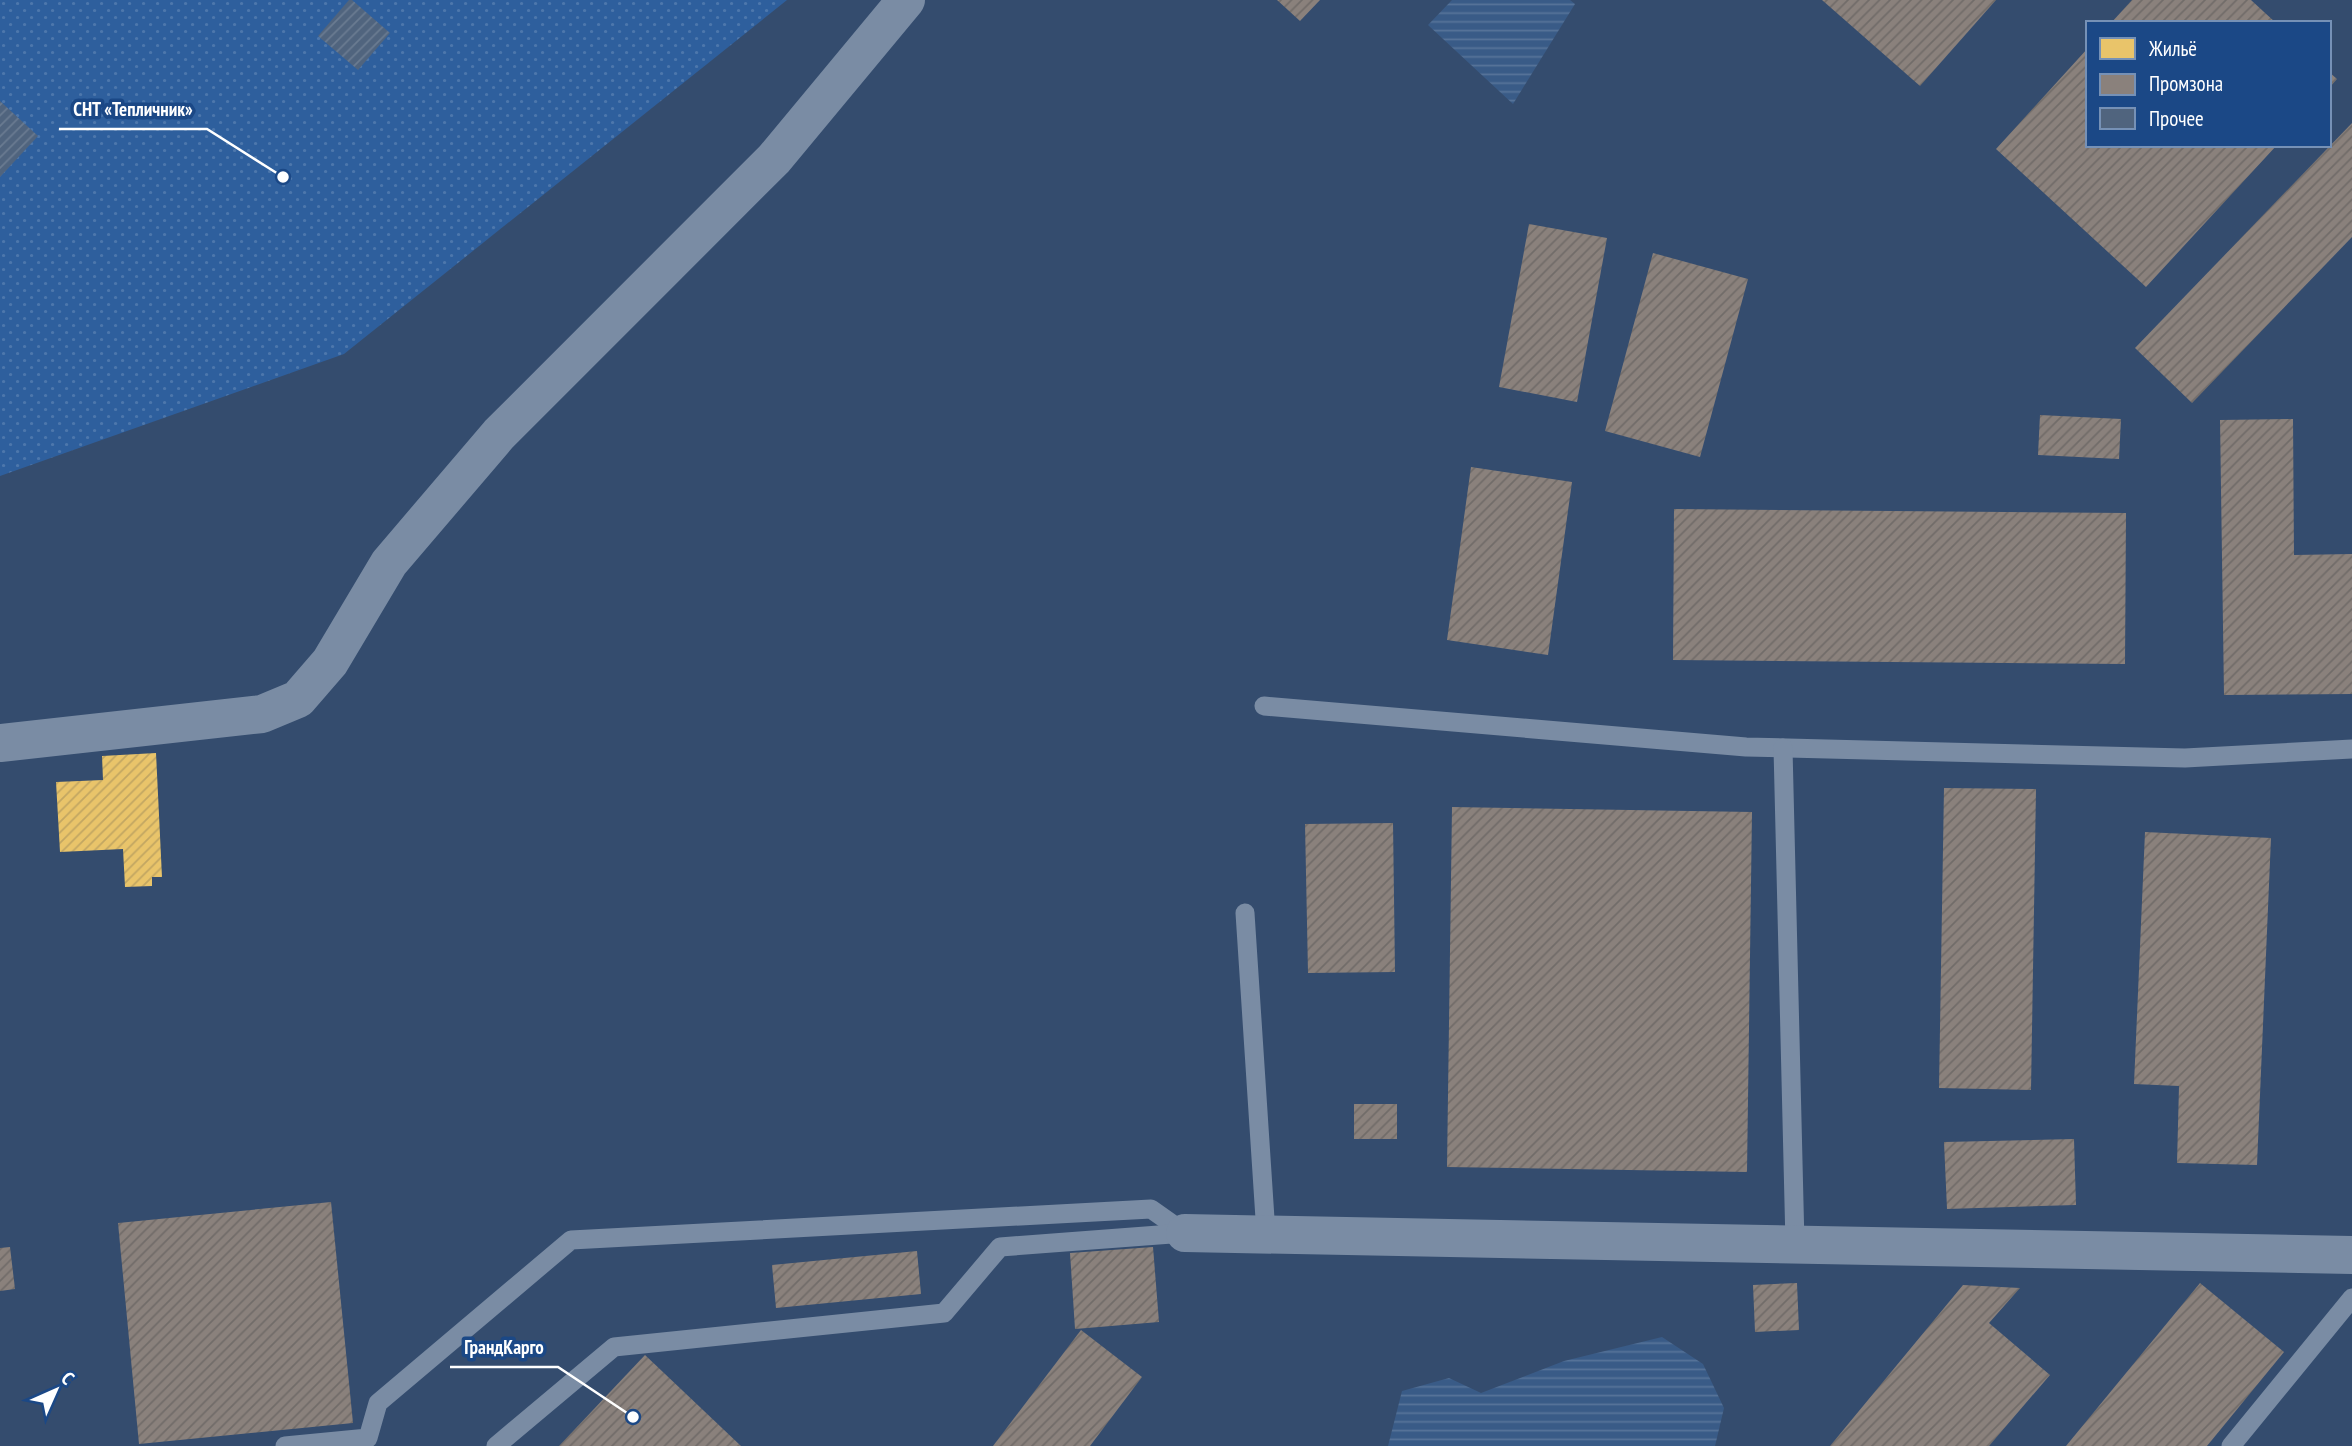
<svg xmlns="http://www.w3.org/2000/svg" width="2352" height="1446" font-family="'PT Sans Narrow',sans-serif">
  <defs>
    <pattern id="grass-dots" width="8" height="8" patternUnits="userSpaceOnUse" patternTransform="scale(1.75)"><rect width="8" height="8" fill="#2e5f9d"/><path d="M2 2h.1M6 6h.1" fill="none" stroke="#4d77ac" stroke-width="1.8" stroke-linecap="round"/></pattern>
    <pattern id="water-rules" width="6" height="5" patternUnits="userSpaceOnUse" patternTransform="scale(1.75)"><rect width="6" height="5" fill="#395b87"/><path d="M0 2.5h6" fill="none" stroke="#577499"/></pattern>
    <pattern id="homes-hatch" width="6" height="6" patternUnits="userSpaceOnUse" patternTransform="scale(1.75)"><rect width="6" height="6" fill="#e9c46a"/><path d="M-1 1l2-2M0 6l6-6M5 7l2-2" fill="none" stroke="#c2a662"/></pattern>
    <pattern id="industry-hatch" width="6" height="6" patternUnits="userSpaceOnUse" patternTransform="scale(1.75)"><rect width="6" height="6" fill="#8a817c"/><path d="M-1 1l2-2M0 6l6-6M5 7l2-2" fill="none" stroke="#716c69"/></pattern>
    <pattern id="building-hatch" width="6" height="6" patternUnits="userSpaceOnUse" patternTransform="scale(1.75)"><rect width="6" height="6" fill="#50647e"/><path d="M-1 1l2-2M0 6l6-6M5 7l2-2" fill="none" stroke="#6a7b91"/></pattern>
  </defs>
  <rect width="100%" height="100%" fill="#344c6e"/>
  <path fill="url(#grass-dots)" d="M0,0H787L344,354L0,476Z"/>
  <g fill="url(#water-rules)">
    <path d="M1452,0H1570L1575,4L1513,104L1428,25Z"/>
    <path d="M1662,1337L1703,1364L1724,1408L1715,1446H1388L1402,1391L1449,1378L1481,1393L1564,1361Z"/>
  </g>
  <path fill="url(#homes-hatch)" d="M156,753L162,877H152V886L125,887L123,849L60,852L56,782L103,780L102,756Z"/>
  <g fill="url(#industry-hatch)">
    <path d="M1277,0H1320L1300,21Z"/>
    <path d="M1822,0H1996L1920,86Z"/>
    <path d="M2132,0H2251L2276,23H2111Z"/>
    <path d="M2088,48V145H2277L2146,287L1996,149Z"/>
    <path d="M2329,72L2337,79L2329,88Z"/>
    <path d="M2352,123V237L2192,403L2135,348Z"/>
    <path d="M1529,224L1607,238L1577,402L1499,387Z"/>
    <path d="M1653,253L1748,279L1700,457L1605,431Z"/>
    <path d="M2040,415L2121,419L2119,459L2038,455Z"/>
    <path d="M2293,419L2294,555L2352,554V694L2224,695L2220,420Z"/>
    <path d="M1471,467L1572,482L1548,655L1447,640Z"/>
    <path d="M1674,509L2126,513L2125,664L1673,660Z"/>
    <path d="M1944,788L2036,789L2031,1090L1939,1088Z"/>
    <path d="M1452,807L1752,812L1747,1172L1447,1167Z"/>
    <path d="M1393,823L1395,972L1308,973L1305,824Z"/>
    <path d="M2145,832L2271,838L2257,1165L2177,1163L2179,1086L2134,1084Z"/>
    <rect x="1354" y="1104" width="43" height="35"/>
    <path d="M2074,1139L2076,1205L1947,1209L1944,1142Z"/>
    <path d="M331,1202L353,1423L139,1444L118,1223Z"/>
    <path d="M10,1247L15,1289L0,1291V1248Z"/>
    <path d="M1153,1247L1159,1322L1075,1329L1070,1253Z"/>
    <path d="M917,1251L921,1294L776,1308L772,1265Z"/>
    <path d="M1797,1283L1799,1330L1755,1332L1753,1285Z"/>
    <path d="M2200,1283L2284,1352L2207,1446H2066Z"/>
    <path d="M1963,1285L2020,1288L1989,1323L2050,1375L1989,1446H1830Z"/>
    <path d="M1081,1330L1142,1377L1090,1446H993Z"/>
    <path d="M645,1355L741,1446H559Z"/>
  </g>
  <g fill="url(#building-hatch)">
    <path d="M349,0H352L390,33L358,70L318,36Z"/>
    <path d="M0,101L38,136L0,177Z"/>
  </g>
  <g fill="none" stroke-linecap="round" stroke-linejoin="round">
    <g stroke="#7a8ca4" stroke-width="19">
      <path d="M1264,706L1746,747L2185,758L2352,749"/>
      <path d="M1783,748L1795,1244"/>
      <path d="M1245,913L1266,1234"/>
      <path d="M285,1446L368,1438L378,1403L571,1240L1151,1209L1185,1233"/>
      <path d="M496,1446L614,1347L944,1313L1000,1247L1185,1233"/>
      <path d="M2231,1446L2352,1298"/>
    </g>
    <g stroke="#7a8ca4" stroke-width="38">
      <path d="M0,743L262,714L298,699L330,662L389,563L499,434L774,159L906,0"/>
      <path d="M1185,1233L2352,1255"/>
    </g>
  </g>
  <path fill="none" stroke="#fff" stroke-width="2.5" d="M283 177L207 129H59M633 1417L558 1367H450"/>
  <g fill="#fff" stroke="#1b4886" stroke-width="2.5">
    <circle cx="283" cy="177" r="7"/>
    <circle cx="633" cy="1417" r="7"/>
  </g>
  <g font-size="19" text-anchor="middle" font-weight="bold" fill="#fff" stroke="#1b4886" stroke-width="7" stroke-linejoin="round" paint-order="stroke">
    <text x="133" y="116">СНТ «Тепличник»</text>
    <text x="504" y="1354">ГрандКарго</text>
  </g>
  <rect x="2086" y="21" width="245" height="126" fill="#1b4886" stroke="#7691b6" stroke-width="2"/>
  <rect x="2100" y="38" width="35" height="21" fill="#e9c46a" stroke="#7691b6" stroke-width="2"/>
  <text x="2149" y="56" font-size="21" fill="#ffffff">Жильё</text>
  <rect x="2100" y="74" width="35" height="21" fill="#8a817c" stroke="#7691b6" stroke-width="2"/>
  <text x="2149" y="91" font-size="21" fill="#ffffff">Промзона</text>
  <rect x="2100" y="108" width="35" height="21" fill="#50647e" stroke="#7691b6" stroke-width="2"/>
  <text x="2149" y="126" font-size="21" fill="#ffffff">Прочее</text>
  <g transform="translate(56 1390) rotate(45)" stroke="#1b4886" stroke-width="5" paint-order="stroke">
  <path d="M0-5L12 26L0 18L-12 26Z" fill="#ffffff"/>
  <text y="-10" font-size="19" font-weight="bold" text-anchor="middle" fill="#ffffff">С</text>
  </g>
</svg>
